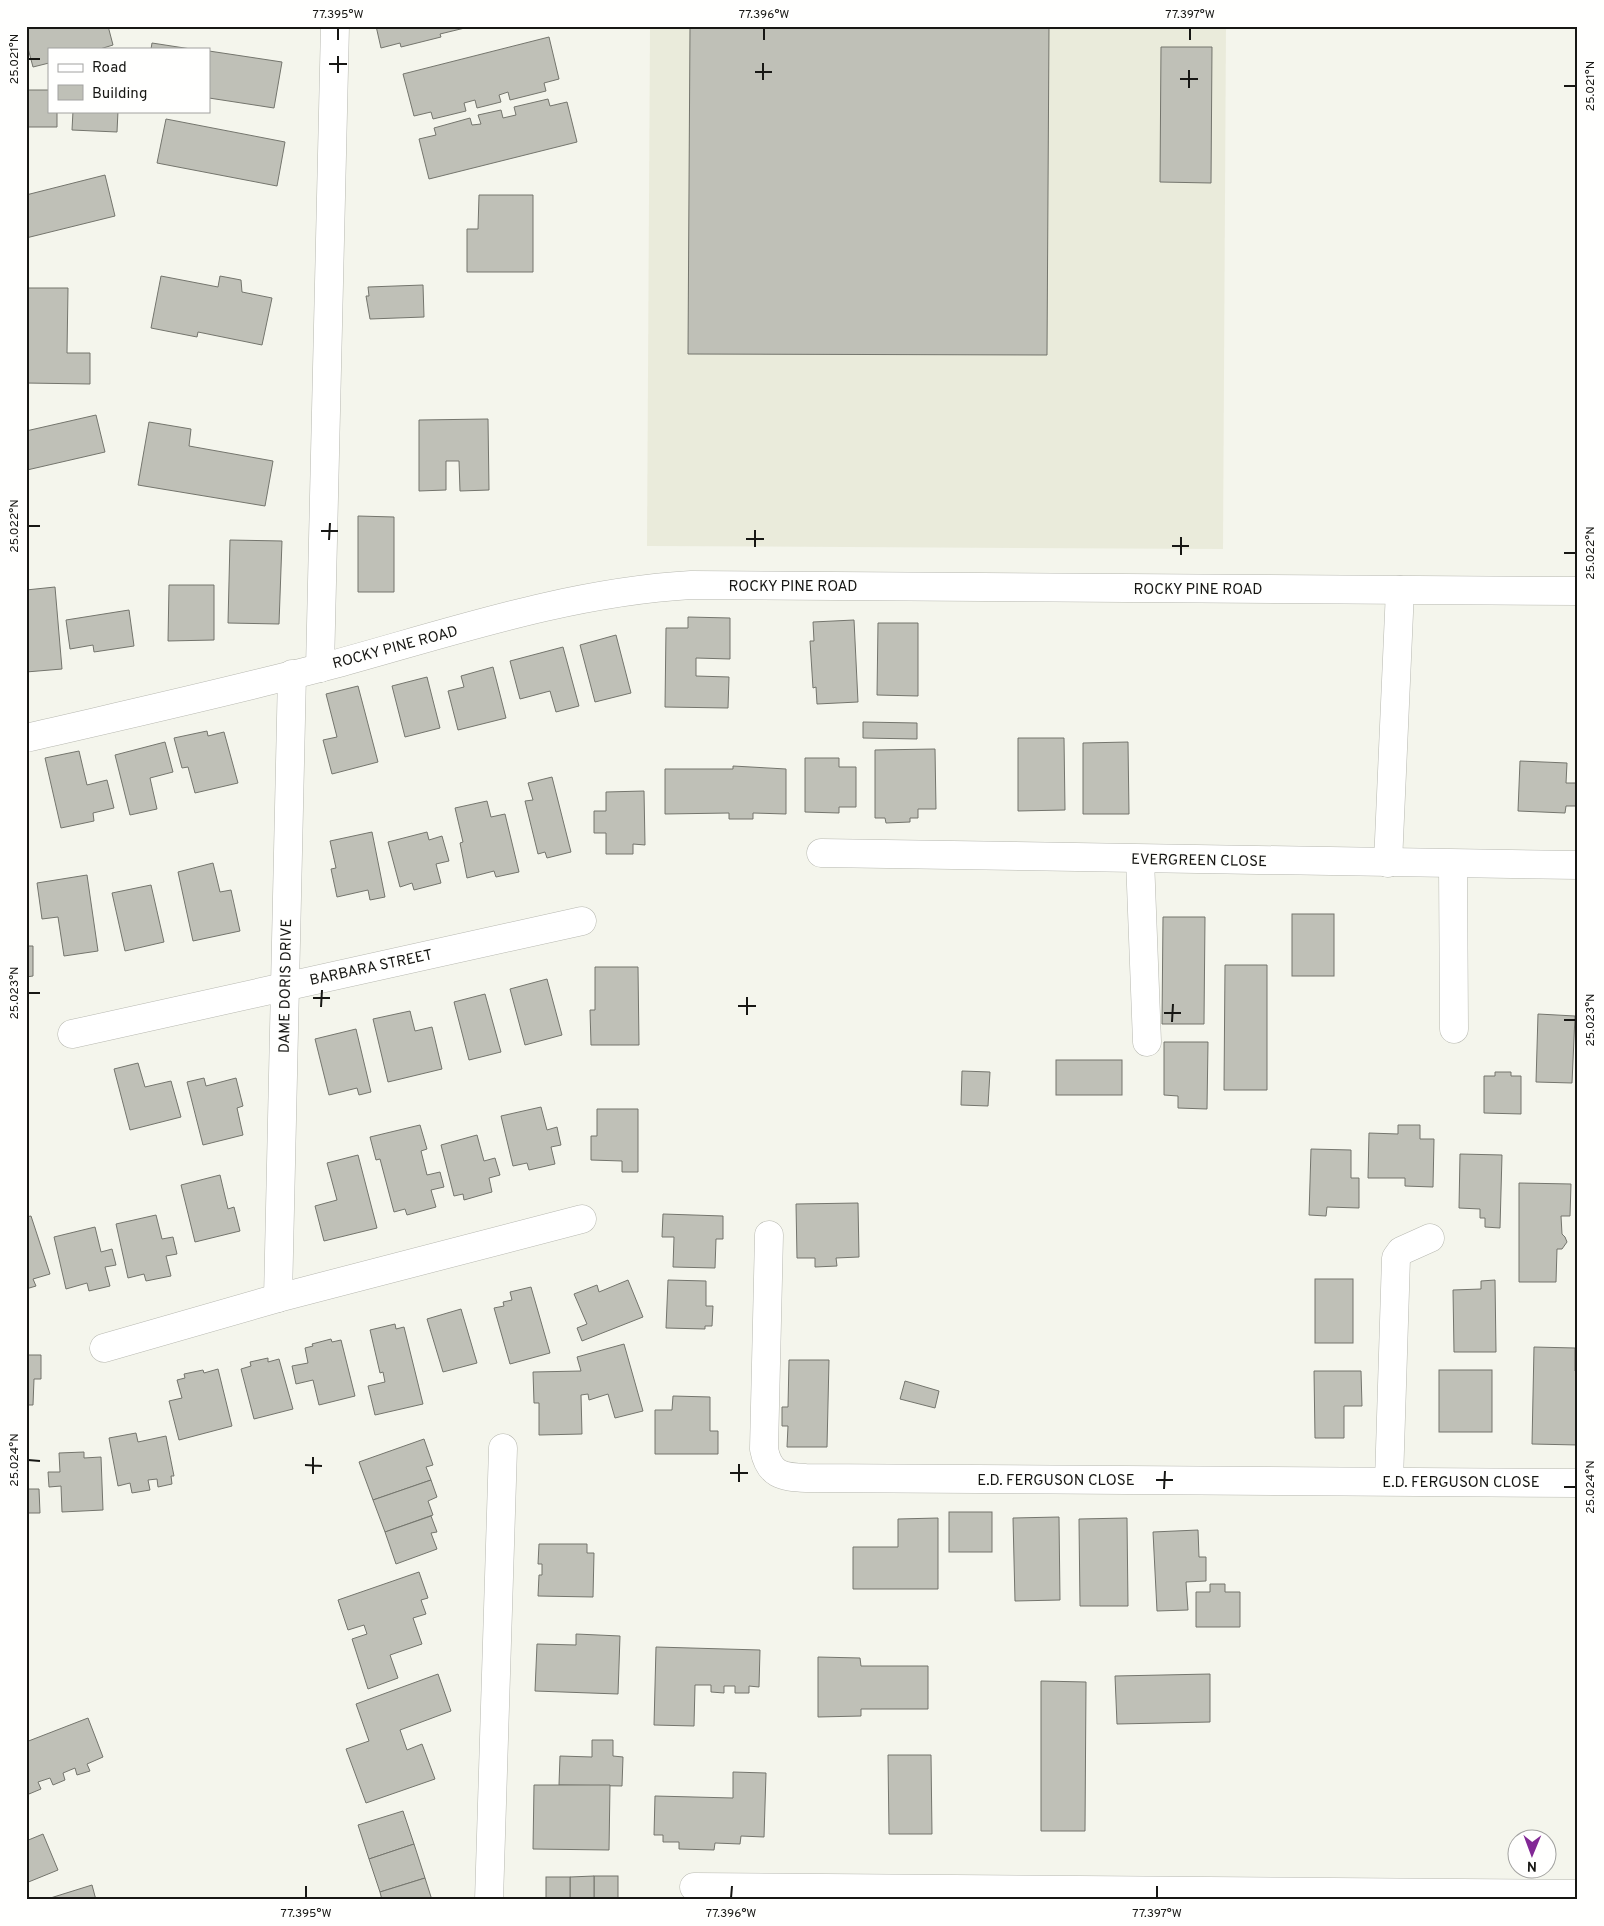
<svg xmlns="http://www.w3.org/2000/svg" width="1604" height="1926" font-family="Overpass,sans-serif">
  <rect width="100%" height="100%" fill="#f4f5ec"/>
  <path fill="#eaebdb" d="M650,26H1226L1223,549L647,546Z"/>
  <g fill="#bfc0b7" stroke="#74756d">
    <path d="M26,26H108L113,45L100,49H49V63L33,67L26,41Z"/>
    <path d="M376,26H473L440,34L441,37L401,47L400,43L381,48Z"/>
    <path d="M690,26H1049L1047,355L688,354Z"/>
    <path d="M549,37L559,79L544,83L546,91L510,100L508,92L499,95L501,102L477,108L475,100L464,103L466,111L433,119L431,112L414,116L403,74Z"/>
    <path d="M152,43L191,49H151Z"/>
    <path d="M1161,47H1212L1211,183L1160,182Z"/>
    <path d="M209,51L282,62L274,108L209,98Z"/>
    <path d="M26,90H49V111H57V127H26Z"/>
    <path d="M548,99L550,106L567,102L577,142L429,179L419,139L436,135L434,128L470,118L472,125L481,124L478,115L501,110L503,118L516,115L514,107Z"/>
    <path d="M73,111H118L117,132L72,130Z"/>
    <path d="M166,119L285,142L277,186L157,163Z"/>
    <path d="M105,175L115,216L26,238V195Z"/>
    <path d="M479,195H533V272H467V229H478Z"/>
    <path d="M161,276L218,287L220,276L241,280L242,292L272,298L262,345L198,332L197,337L151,328Z"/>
    <path d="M423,285L424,317L370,319L366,296H369L368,287Z"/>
    <path d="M26,288H68L67,353H90V384L26,383Z"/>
    <path d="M96,415L105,452L27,470L26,431Z"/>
    <path d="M488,419L489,490L460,491L459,461H446V490L419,491V420Z"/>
    <path d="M149,422L191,429L189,446L273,461L265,506L138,485Z"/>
    <path d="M358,516L394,517V592H358Z"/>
    <path d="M230,540L282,541L279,624L228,623Z"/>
    <path d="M169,585H214V640L168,641Z"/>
    <path d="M55,587L62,669L26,672V590Z"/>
    <path d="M129,610L134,646L94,652L93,645L70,649L66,620Z"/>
    <path d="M688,617L730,618V659L696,658V676L729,677L728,708L665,707L666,628H688Z"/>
    <path d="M854,620L858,702L817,704L816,687L813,688L810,641H814L813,622Z"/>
    <path d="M878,623H918V696L877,695Z"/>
    <path d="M616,635L631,693L595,702L580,645Z"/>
    <path d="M563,647L579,706L556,712L550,691L520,699L510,661Z"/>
    <path d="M493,667L506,718L458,730L448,691L464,687L461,676Z"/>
    <path d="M427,677L440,728L405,737L392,686Z"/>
    <path d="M358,686L378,762L332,774L323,740L337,737L326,694Z"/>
    <path d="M863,722L917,723V739L863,738Z"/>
    <path d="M207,731L208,736L224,732L238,783L195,793L188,767L182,768L174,738Z"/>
    <path d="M1018,738H1064L1065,810L1018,811Z"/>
    <path d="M165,742L173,772L150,778L157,809L130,815L115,755Z"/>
    <path d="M1128,742L1129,814H1083V743Z"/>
    <path d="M935,749L936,809H918V818H910V822L886,823L885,818H875V750Z"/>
    <path d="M79,751L87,785L107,780L114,808L93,813L94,821L61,828L45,758Z"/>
    <path d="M805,758H839V767H856V807H839V813L805,812Z"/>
    <path d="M1520,761L1567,763L1566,783H1578V806H1566L1565,813L1518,811Z"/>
    <path d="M733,766L786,769V814L753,813V819H729V813L665,814V769H733Z"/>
    <path d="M552,777L571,852L547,858L545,852L538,854L525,801L533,800L528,783Z"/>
    <path d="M644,791L645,845L633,844V854H606V833H594V811H606V792Z"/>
    <path d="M487,801L491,817L505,814L519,872L496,877L494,871L467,878L460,843L463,842L455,808Z"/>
    <path d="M372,832L385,897L370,900L368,890L337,897L331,869L336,868L330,841Z"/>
    <path d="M427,832L429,840L442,836L449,861L436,864L441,883L414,890L412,883L400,887L388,842Z"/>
    <path d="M213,863L220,892L231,890L240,931L193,941L178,872Z"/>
    <path d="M87,875L98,951L64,956L58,917L42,919L37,883Z"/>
    <path d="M151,885L164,942L125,951L112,893Z"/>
    <rect x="1292" y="914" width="42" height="62"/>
    <path d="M1163,917H1205L1204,1024H1162Z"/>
    <path d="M26,946H33V976L26,977Z"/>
    <path d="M1225,965H1267V1090H1224Z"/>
    <path d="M595,967H638L639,1045H591L590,1010H595Z"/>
    <path d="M547,979L562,1035L525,1045L510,989Z"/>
    <path d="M485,994L501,1052L469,1060L454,1002Z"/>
    <path d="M410,1011L415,1031L432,1027L442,1069L388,1082L373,1019Z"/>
    <path d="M1538,1014L1575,1016L1572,1083L1536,1082Z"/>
    <path d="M356,1029L371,1092L359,1095L357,1088L329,1095L315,1039Z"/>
    <path d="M1164,1042H1208L1207,1109L1178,1108V1096L1164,1095Z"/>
    <rect x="1056" y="1060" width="66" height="35"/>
    <path d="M138,1063L145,1087L171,1081L181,1117L130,1130L114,1069Z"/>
    <path d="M962,1071L990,1072L988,1106L961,1105Z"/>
    <path d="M1495,1072H1511V1076H1521V1114L1484,1113V1076H1495Z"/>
    <path d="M204,1078L206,1086L236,1078L243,1106L237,1108L243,1135L203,1145L187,1082Z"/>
    <path d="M541,1107L547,1130L557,1127L561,1145L551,1147L555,1164L529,1170L527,1163L513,1166L501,1116Z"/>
    <path d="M597,1109H638V1172H622V1161L591,1160V1136H597Z"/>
    <path d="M420,1125L427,1149L421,1151L427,1175L440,1172L444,1187L431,1190L436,1207L407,1215L405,1209L394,1212L380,1159L376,1160L370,1137Z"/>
    <path d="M1398,1125H1420V1139H1434L1433,1187L1405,1186V1178H1368L1369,1133L1398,1134Z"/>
    <path d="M477,1135L484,1161L495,1158L500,1175L489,1178L492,1192L464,1200L463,1194L454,1196L441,1145Z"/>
    <path d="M1311,1149L1351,1150V1178H1359V1208L1327,1207L1326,1216L1309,1215Z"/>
    <path d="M1460,1154L1502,1155L1500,1228L1485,1227V1218H1480V1209L1459,1208Z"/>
    <path d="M358,1155L377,1228L324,1241L315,1206L337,1200L327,1163Z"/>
    <path d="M220,1175L228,1209L234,1207L240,1231L195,1242L181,1185Z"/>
    <path d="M1519,1183L1571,1184L1570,1216H1561L1562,1234L1565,1237L1567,1242L1562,1249H1557L1556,1282H1519Z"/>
    <path d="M858,1203L859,1257L836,1258L837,1266L815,1267V1258H797L796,1204Z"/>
    <path d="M663,1214L723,1216V1239H716L715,1268L673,1267L674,1237H662Z"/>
    <path d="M156,1215L162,1239L173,1237L177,1254L166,1256L171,1276L146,1281L144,1274L128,1278L116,1224Z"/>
    <path d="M31,1216L50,1274L33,1279L36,1286L26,1289V1217Z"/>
    <path d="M95,1227L101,1252L112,1249L116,1265L105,1267L110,1286L89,1291L87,1283L66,1289L54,1237Z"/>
    <rect x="1315" y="1279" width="38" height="64"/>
    <path d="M628,1280L643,1317L582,1341L577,1328L587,1324L574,1294L597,1285L599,1292Z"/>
    <path d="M668,1280L706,1281V1306H713L712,1326H705V1329L666,1328Z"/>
    <path d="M1495,1280L1496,1352H1454L1453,1290L1481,1289V1281Z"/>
    <path d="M531,1287L550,1353L510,1364L494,1308L504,1306L503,1302L512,1300L510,1292Z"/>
    <path d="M461,1309L477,1363L443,1372L427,1319Z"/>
    <path d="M395,1324L396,1329L404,1327L423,1404L375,1415L368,1386L385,1382L383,1372L380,1373L370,1330Z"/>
    <path d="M331,1339L332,1342L341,1340L355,1396L319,1405L313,1380L296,1384L292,1366L308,1363L305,1348L313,1346L312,1344Z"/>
    <path d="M624,1344L643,1411L615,1418L608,1394L589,1400L588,1394L581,1395L582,1434L539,1435V1403H534L533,1372L581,1371L577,1357Z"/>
    <path d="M1534,1347L1575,1348V1371H1578V1445L1532,1444Z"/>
    <path d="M26,1355H41V1379H34L33,1405H26Z"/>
    <path d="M268,1358V1362L279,1359L293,1409L254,1419L241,1369L251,1366L250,1362Z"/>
    <path d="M789,1360H829L827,1447H787L788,1426H782V1407H788Z"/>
    <path d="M218,1369L232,1426L179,1440L169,1401L182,1398L177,1380L185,1378L184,1374L203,1370L204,1373Z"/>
    <rect x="1439" y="1370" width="53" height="62"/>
    <path d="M1314,1371H1361L1362,1406H1344V1438H1315Z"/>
    <path d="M905,1381L939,1391L935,1408L900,1399Z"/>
    <path d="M673,1396L710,1397V1431H718V1454H655V1410H672Z"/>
    <path d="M136,1433L138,1442L166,1436L174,1476H171L172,1484L158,1487L157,1479L148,1480L150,1490L132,1493L130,1483L118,1486L109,1438Z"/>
    <path d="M424,1439L433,1465L426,1467L431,1480L373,1500L359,1462Z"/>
    <path d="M84,1452V1458L101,1457L103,1510L62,1512L61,1486L49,1487L48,1472H60L59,1453Z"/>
    <path d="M431,1480L437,1497L428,1501L433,1515L385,1532L373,1500Z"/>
    <path d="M26,1489H39L40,1513H27L26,1521Z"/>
    <rect x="949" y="1512" width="43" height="40"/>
    <path d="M431,1516L437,1532L431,1533L437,1549L396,1564L385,1532Z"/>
    <path d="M1059,1517L1060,1600L1015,1601L1013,1518Z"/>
    <path d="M938,1518V1589H853V1547H898V1519Z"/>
    <path d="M1127,1518L1128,1606H1080L1079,1519Z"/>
    <path d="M1198,1530L1199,1557H1206V1581L1186,1582L1188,1610L1157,1611L1153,1532Z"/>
    <path d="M539,1544H587V1553H594L593,1597L538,1596L539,1575H542V1564H538Z"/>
    <path d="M419,1572L428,1598L421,1600L426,1614L413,1618L422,1644L390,1655L398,1678L368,1689L352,1639L367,1634L364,1625L348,1630L338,1600Z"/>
    <path d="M1210,1584H1225V1592H1240V1627H1196V1592H1210Z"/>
    <path d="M576,1634L620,1636L618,1694L535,1691L537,1644L576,1645Z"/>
    <path d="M656,1647L760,1650L759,1687L749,1686V1693H735V1686H724V1693L711,1692V1685H695L694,1726L654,1725Z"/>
    <path d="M818,1657L860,1658L861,1666H928V1709H861V1716L818,1717Z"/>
    <path d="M438,1674L451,1711L400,1730L407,1750L422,1744L435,1779L366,1803L346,1749L369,1741L356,1704Z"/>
    <path d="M1210,1674V1722L1117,1724L1115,1676Z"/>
    <path d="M1041,1681L1086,1682L1085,1831H1041Z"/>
    <path d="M88,1718L103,1757L87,1764L90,1771L77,1775L75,1768L63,1773L65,1780L53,1785L50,1778L38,1782L41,1789L29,1794L26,1787V1742Z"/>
    <path d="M592,1740H613V1756L623,1757L622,1786L559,1785L560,1756L592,1757Z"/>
    <path d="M888,1755H931L932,1834H889Z"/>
    <path d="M733,1772L766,1773L764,1837L741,1836L740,1844L715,1843L714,1850L679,1849V1842H663V1835H654L655,1796L733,1798Z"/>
    <path d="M534,1785H610L609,1850L533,1849Z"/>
    <path d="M403,1811L414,1844L369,1859L358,1825Z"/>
    <path d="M43,1834L58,1870L26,1883V1841Z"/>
    <path d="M414,1844L425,1878L380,1892L369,1859Z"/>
    <rect x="594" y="1876" width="24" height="24"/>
    <path d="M594,1876V1900H570V1877Z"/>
    <rect x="546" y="1877" width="24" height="23"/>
    <path d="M425,1878L432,1900H382L380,1892Z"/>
    <path d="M92,1885L96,1900H44Z"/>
  </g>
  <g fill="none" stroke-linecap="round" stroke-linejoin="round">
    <g stroke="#b7b8b0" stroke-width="29">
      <g id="minor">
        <path d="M320,668L335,26"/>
        <path d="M26,738C129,714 233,691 335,664C452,632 569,592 691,585L1578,591"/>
        <path d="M821,853L1578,865"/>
        <path d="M1140,859L1147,1042"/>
        <path d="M1388,863L1400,590"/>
        <path d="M1453,864L1454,1029"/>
        <path d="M72,1034L582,921"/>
        <path d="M769,1235L764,1449C769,1475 782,1477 806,1478L1578,1483"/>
        <path d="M278,1298L292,674"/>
        <path d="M104,1348L278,1298L582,1219"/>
        <path d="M1389,1481L1396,1258L1401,1251L1430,1238"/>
        <path d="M694,1887L1578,1894"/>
        <path d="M489,1900L503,1448"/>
      </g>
    </g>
    <use href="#minor" stroke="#fff" stroke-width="28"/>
  </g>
  <path fill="none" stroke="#171714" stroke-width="2" d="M338,40V28M764,40V28M1190,40V28M28,59H40M329,64H347M755,72H772M338,73V56M1180,79H1198M763,80V63M1564,86H1576M1189,88V70M28,526H40M321,531H338M746,539H764M329,540L330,523M1172,546H1189M755,547V530M1564,553H1576M1181,555V537M28,993H40M313,998H330M738,1006H756M321,1007L322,990M1164,1013H1181M747,1015V997M1564,1020H1576M1172,1022L1173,1004M28,1460L40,1461M305,1465L322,1466M730,1473H748M313,1474V1457M1156,1480H1173M739,1482V1464M1564,1487H1576M1164,1489L1165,1471M306,1898V1886M731,1898L732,1886M1157,1898V1886"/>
  <g text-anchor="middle" stroke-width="4" stroke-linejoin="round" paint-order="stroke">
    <g font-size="15" fill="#171714" stroke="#fffffe">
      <text x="793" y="591">ROCKY PINE ROAD</text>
      <text x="1198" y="594">ROCKY PINE ROAD</text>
      <text transform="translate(395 647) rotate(-15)" y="5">ROCKY PINE ROAD</text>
      <text transform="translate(1199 860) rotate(1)" y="5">EVERGREEN CLOSE</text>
      <text transform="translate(371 967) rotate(-12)" y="5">BARBARA STREET</text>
      <text transform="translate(285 986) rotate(-89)" y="5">DAME DORIS DRIVE</text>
      <text x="1056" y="1485">E.D. FERGUSON CLOSE</text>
      <text x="1461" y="1487">E.D. FERGUSON CLOSE</text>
    </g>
  </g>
  <rect width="1604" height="1926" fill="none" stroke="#fffffe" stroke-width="55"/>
  <rect x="48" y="48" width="162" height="65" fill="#fffffe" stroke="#a2a2a0"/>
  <rect x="58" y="64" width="25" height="8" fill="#ffffff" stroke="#a2a2a0"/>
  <text x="92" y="72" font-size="15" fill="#171714">Road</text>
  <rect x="58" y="85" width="25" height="15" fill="#bfc0b7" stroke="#a2a2a0"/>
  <text x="92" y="98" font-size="15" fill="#171714">Building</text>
  <g transform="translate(1532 1854) rotate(181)"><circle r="24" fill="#fffffe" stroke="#a2a2a0"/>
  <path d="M0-4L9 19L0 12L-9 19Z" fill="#822895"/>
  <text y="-8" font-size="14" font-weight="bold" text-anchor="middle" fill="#171714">N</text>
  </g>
  <rect x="28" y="28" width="1548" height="1870" fill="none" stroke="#171714" stroke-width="2"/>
  <g font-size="12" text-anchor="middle" fill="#171714">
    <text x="338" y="18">77.395°W</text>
    <text x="764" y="18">77.396°W</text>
    <text x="1190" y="18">77.397°W</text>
    <text transform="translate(14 59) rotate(-90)" y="4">25.021°N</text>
    <text transform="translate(1590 86) rotate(-90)" y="4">25.021°N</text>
    <text transform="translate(14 526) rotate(-90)" y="4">25.022°N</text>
    <text transform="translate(1590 553) rotate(-90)" y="4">25.022°N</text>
    <text transform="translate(14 993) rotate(-90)" y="4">25.023°N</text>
    <text transform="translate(1590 1020) rotate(-90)" y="4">25.023°N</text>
    <text transform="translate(14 1460) rotate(-90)" y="4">25.024°N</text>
    <text transform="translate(1590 1487) rotate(-90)" y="4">25.024°N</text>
    <text x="306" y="1917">77.395°W</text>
    <text x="731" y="1917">77.396°W</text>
    <text x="1157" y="1917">77.397°W</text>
  </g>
</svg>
